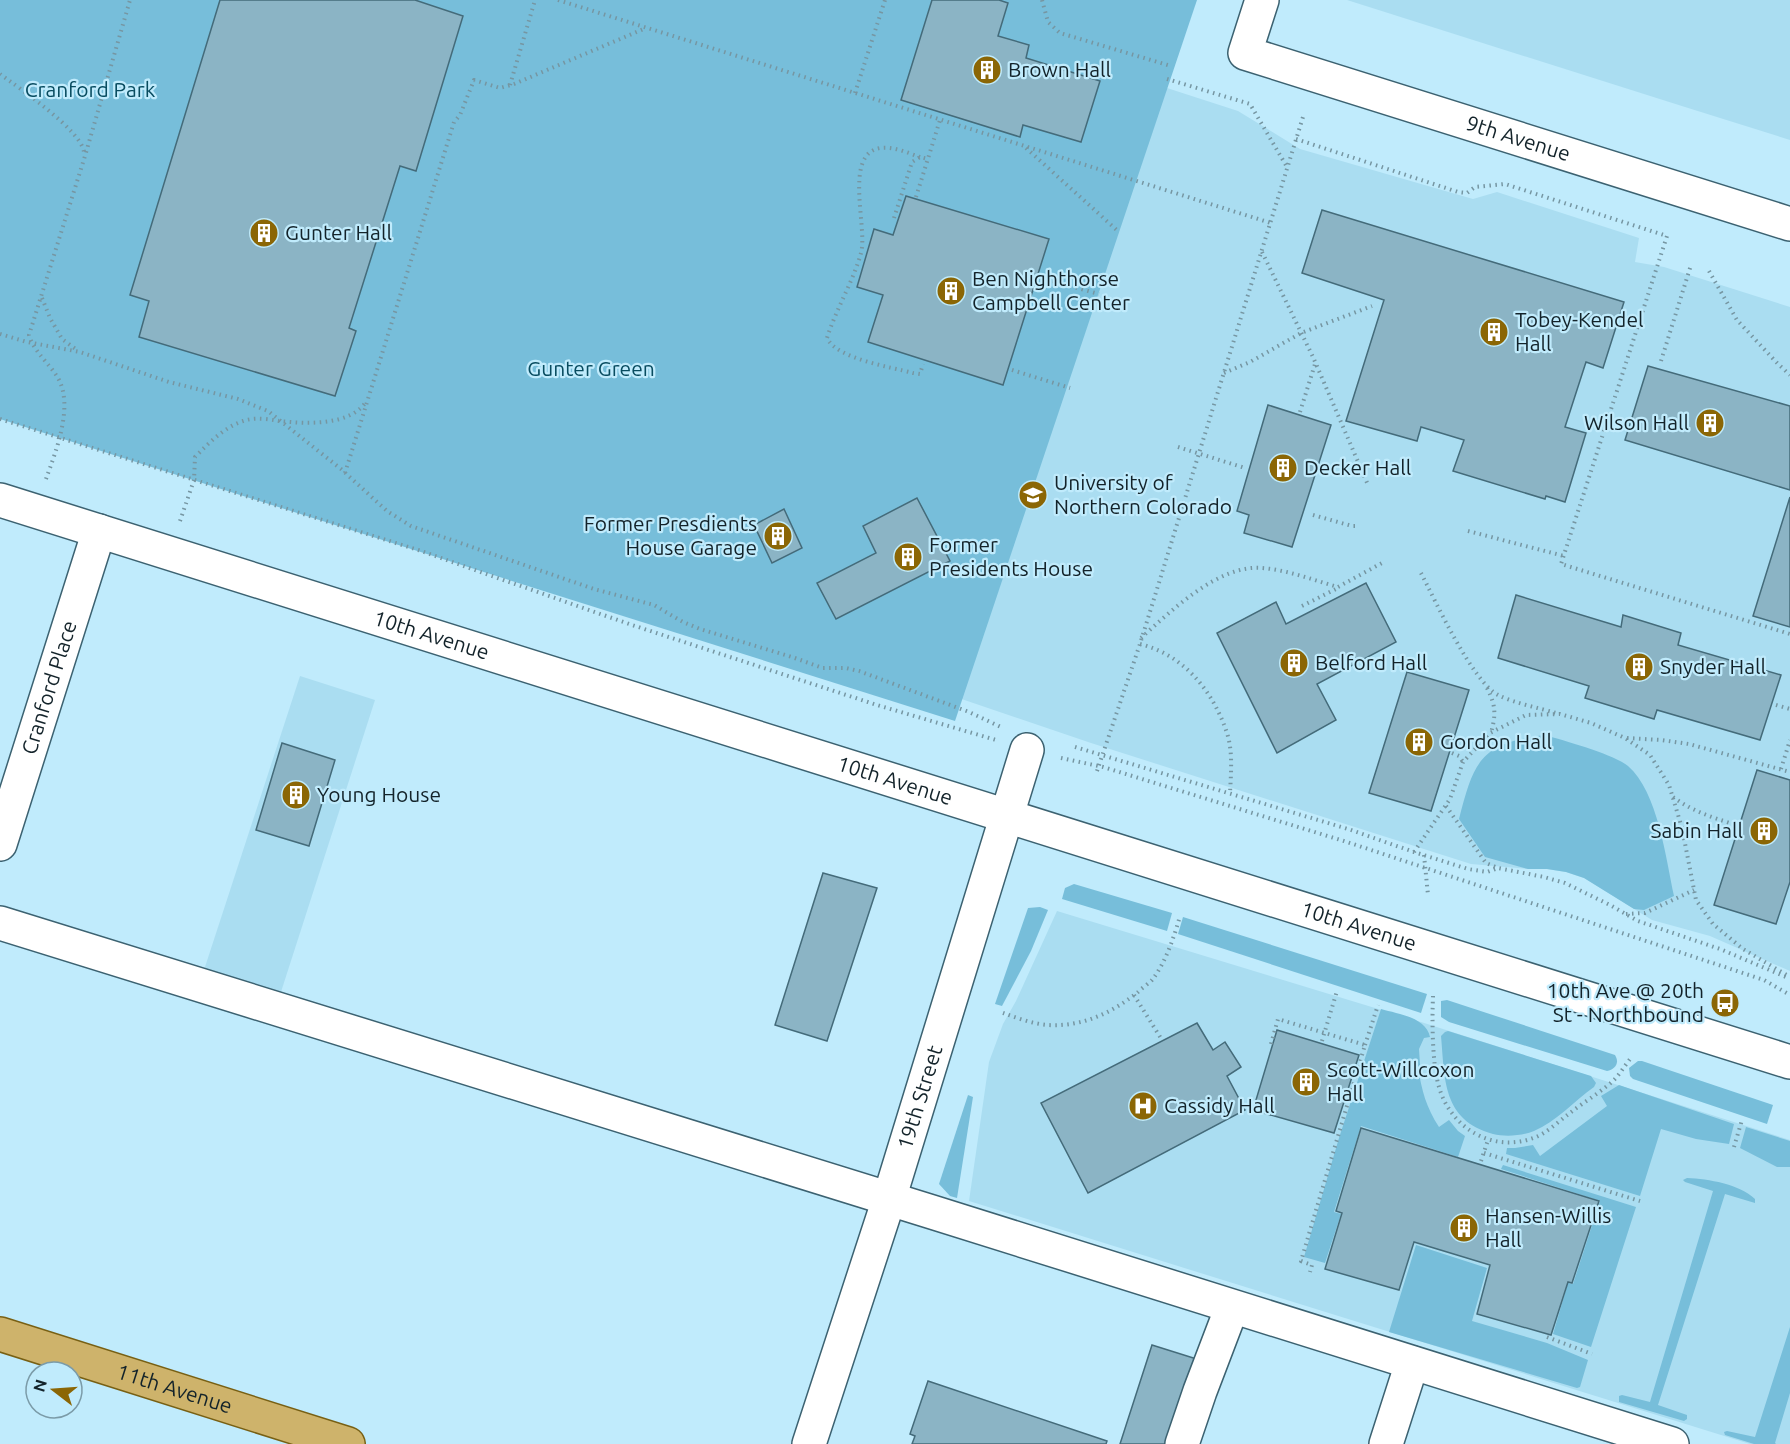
<svg xmlns="http://www.w3.org/2000/svg" width="1790" height="1444" font-family="Ubuntu,sans-serif">
  <rect width="100%" height="100%" fill="#c0ebfc"/>
  <g fill="#aaddf1">
    <path d="M0,0L1153,86L1167,88L1238,111L1300,149L1473,199L1497,192L1639,238L1635,262L1664,267L1790,307V971L1710,936L1652,920L1584,878L1566,872L1547,869H1528L1471,864L1091,743L894,676Z"/>
    <path d="M1347,0H1790V140L1685,107Z"/>
    <path d="M300,676L375,700L280,995L204,970Z"/>
    <path d="M1057,911L1421,1022L1790,1140V1444H1750L969,1201L989,1062L1003,1024L1016,1001Z"/>
  </g>
  <g fill="#77beda">
    <path d="M0,0H1197L955,721L0,419Z"/>
    <path d="M1545,735C1565,741 1613,754 1628,766C1658,792 1666,859 1674,896L1644,910L1634,909L1584,878L1566,872L1547,869H1528L1485,857L1459,819C1474,760 1481,743 1545,735Z"/>
    <path d="M1074,884L1172,913L1167,931L1062,899L1065,888Z"/>
    <path d="M1040,907L1048,910L1031,951L1002,1006L995,1004L1028,908Z"/>
    <path d="M1183,917L1427,994L1421,1013L1178,934Z"/>
    <path d="M1447,1000L1615,1055C1620,1063 1615,1069 1607,1071L1449,1022L1441,1017V1001Z"/>
    <path d="M1381,1009C1398,1014 1426,1017 1430,1037L1424,1038L1419,1049L1420,1065L1418,1068C1422,1091 1426,1107 1439,1127L1449,1120L1458,1131L1465,1136L1458,1157L1361,1126L1334,1212L1341,1214L1325,1263L1304,1257L1339,1138Z"/>
    <path d="M1448,1031L1591,1076L1596,1083L1594,1087C1574,1101 1556,1122 1534,1131C1522,1136 1505,1137 1493,1134C1442,1120 1445,1079 1441,1036L1445,1032Z"/>
    <path d="M1638,1061H1642L1773,1105L1767,1124L1633,1079L1630,1076L1629,1068Z"/>
    <path d="M1619,1085L1734,1124L1729,1144L1696,1139L1661,1129L1640,1196L1506,1154L1507,1148H1515L1533,1145L1540,1156L1607,1106L1601,1096Z"/>
    <path d="M968,1095L973,1097L957,1198L950,1196L939,1184Z"/>
    <path d="M1746,1127L1790,1141V1167H1777L1740,1148Z"/>
    <path d="M1503,1165L1636,1207L1591,1347L1553,1334L1568,1283L1573,1284L1600,1201L1501,1169Z"/>
    <path d="M1687,1178C1709,1179 1739,1184 1755,1199V1203L1725,1194L1658,1405L1687,1415V1419L1684,1421L1619,1402V1396L1622,1395L1650,1402L1713,1191L1685,1182L1683,1180Z"/>
    <path d="M1416,1245L1487,1268L1472,1321L1547,1343L1588,1360L1580,1387L1577,1388L1389,1332Z"/>
    <path d="M1790,1327V1393L1775,1443L1776,1444H1754L1725,1435L1724,1432L1727,1431L1755,1437Z"/>
  </g>
  <g fill="#8bb4c5" stroke="#446b7a" stroke-width="1.5">
    <path d="M220,0H415L463,16L416,171L400,166L349,328L356,331L335,396L139,337L149,301L130,295Z"/>
    <path d="M932,0H999L1008,3L998,36L1029,45L1026,58L1100,81L1081,142L1023,125L1020,137L901,100Z"/>
    <path d="M906,196L1049,239L1003,385L868,342L883,295L857,287L874,229L893,235Z"/>
    <path d="M1322,210L1624,302L1603,368L1586,362L1565,427L1586,433L1565,502L1546,496L1545,499L1453,471L1464,440L1421,427L1417,441L1346,421L1384,300L1302,273Z"/>
    <path d="M1648,366L1790,406V490L1625,440Z"/>
    <path d="M1268,405L1331,425L1292,547L1244,533L1249,515L1237,511Z"/>
    <path d="M1790,497V627L1753,616Z"/>
    <path d="M917,498L950,561L836,619L817,583L876,553L863,526Z"/>
    <path d="M784,509L802,548L772,563L754,525Z"/>
    <path d="M1366,583L1396,642L1317,684L1336,720L1277,753L1217,633L1276,602L1286,624Z"/>
    <path d="M1516,595L1621,627L1623,615L1681,633L1678,645L1781,675L1760,740L1657,710L1654,719L1585,698L1589,686L1498,658Z"/>
    <path d="M1407,672L1469,690L1431,811L1369,793Z"/>
    <path d="M282,743L335,760L309,846L256,830Z"/>
    <path d="M1757,770L1790,780V882L1776,924L1714,905Z"/>
    <path d="M823,873L877,888L827,1041L775,1025Z"/>
    <path d="M1197,1023L1213,1050L1225,1042L1241,1067L1227,1076L1245,1110L1088,1193L1041,1103Z"/>
    <path d="M1277,1030L1359,1055L1334,1133L1253,1110Z"/>
    <path d="M1361,1128L1599,1201L1572,1283L1568,1282L1551,1335L1477,1314L1490,1265L1414,1242L1399,1290L1325,1269L1342,1213L1336,1211Z"/>
    <path d="M1152,1345L1203,1361L1178,1444H1120Z"/>
    <path d="M928,1381L1107,1441L1106,1444H912L915,1436L910,1434Z"/>
  </g>
  <g fill="none" stroke-linecap="round" stroke-linejoin="round">
    <g stroke="#3c6271" stroke-width="36">
      <g id="minor">
        <path id="s1" d="M1262,0L1245,53L1790,224"/>
        <path id="s2" d="M0,500L1790,1062"/>
        <path id="s3" d="M0,844L99,531"/>
        <path d="M0,923L932,1212L1672,1444"/>
        <path id="s4" d="M809,1444L889,1199L1027,750"/>
        <path d="M1182,1444L1200,1391L1232,1307"/>
        <path d="M1386,1444L1412,1363"/>
      </g>
    </g>
    <g stroke="#786014" stroke-width="36">
      <g id="major">
        <path id="s5" d="M0,1334L348,1444"/>
      </g>
    </g>
    <g stroke="#7696a2" stroke-width="4" stroke-dasharray="1.5 4.5" stroke-linecap="butt">
      <path d="M558,0L1271,223"/>
      <path d="M1042,0L1048,22L1060,33L1171,66"/>
      <path d="M0,74C19,88 81,130 84,152"/>
      <path d="M1167,79L1250,104L1287,167"/>
      <path d="M510,85L535,0"/>
      <path d="M855,93L885,0"/>
      <path d="M1296,139L1458,192L1467,193L1475,187L1505,184L1667,236L1561,564L1790,634"/>
      <path d="M1026,148L1119,232"/>
      <path d="M920,157C908,153 893,146 880,148C843,154 868,228 861,253C853,282 836,309 827,338C837,359 891,367 913,373L920,374L923,364"/>
      <path d="M916,197L940,120"/>
      <path d="M894,218L912,162L920,157L928,159"/>
      <path d="M1262,252L1313,357L1368,485"/>
      <path d="M1709,271L1737,320L1778,364L1790,375"/>
      <path d="M1041,278L1099,294"/>
      <path d="M42,298L50,318L62,339L77,350"/>
      <path d="M0,334L27,342L80,352L169,382L238,399L268,411L341,469L387,511L411,526L594,589L654,605L683,622L700,629L792,657L823,668H846L859,671L969,712L1003,728"/>
      <path d="M1661,361L1691,265"/>
      <path d="M1012,370L1070,388"/>
      <path d="M1224,373L1250,362L1301,333L1372,306"/>
      <path d="M1300,412L1315,364"/>
      <path d="M0,419L418,550L629,624L877,705L996,740"/>
      <path d="M1178,447L1245,468"/>
      <path d="M345,473L454,122L460,115L474,80L500,88L514,84L646,28"/>
      <path d="M46,479C56,451 74,406 58,378C49,363 34,352 29,335L85,156L130,0"/>
      <path d="M1313,515L1352,526H1359"/>
      <path d="M180,521L194,480L195,457C209,443 223,428 243,421C254,417 268,419 279,421C307,424 349,426 366,402"/>
      <path d="M1468,531L1564,556"/>
      <path d="M1421,573C1436,602 1472,681 1498,695C1514,703 1539,708 1556,713"/>
      <path d="M1302,606L1338,588"/>
      <path d="M1141,638C1171,611 1219,564 1262,568C1288,570 1313,580 1338,587L1382,563"/>
      <path d="M1140,644C1184,655 1213,691 1227,733C1233,752 1231,773 1230,793"/>
      <path d="M1487,688C1496,706 1496,714 1491,733"/>
      <path d="M1776,705L1790,709"/>
      <path d="M1627,738L1661,740L1689,744L1790,772"/>
      <path d="M1075,747L1348,829L1414,852L1468,869L1487,872L1498,868"/>
      <path d="M1452,753L1459,756L1463,762"/>
      <path d="M1061,758L1103,767L1347,842L1764,980L1790,995"/>
      <path d="M1781,769L1790,740"/>
      <path d="M1097,771L1140,644L1303,117"/>
      <path d="M1673,797C1692,811 1711,817 1733,824"/>
      <path d="M1446,806L1486,863L1498,868L1544,877L1565,883L1610,905L1638,921L1720,949L1786,977"/>
      <path d="M1414,852L1450,799L1463,762L1490,733L1526,715L1560,714L1591,723L1625,738L1650,755L1669,785L1682,828L1696,900L1713,924L1743,949L1790,977"/>
      <path d="M1424,855L1428,895"/>
      <path d="M1626,914L1645,913L1694,890"/>
      <path d="M1134,995L1162,1040"/>
      <path d="M1433,996C1432,1020 1432,1064 1439,1087C1451,1129 1494,1154 1536,1137C1548,1132 1559,1121 1570,1113C1584,1102 1601,1092 1614,1080C1620,1074 1625,1065 1631,1058"/>
      <path d="M1003,1013C1017,1018 1033,1024 1048,1025C1082,1027 1112,1013 1138,992C1142,988 1148,984 1152,980C1166,962 1174,937 1180,916"/>
      <path d="M1322,1041L1337,991"/>
      <path d="M1271,1044L1278,1019L1365,1045L1301,1261L1312,1265L1310,1272"/>
      <path d="M1365,1045L1378,1005"/>
      <path d="M1734,1147L1742,1120"/>
      <path d="M1484,1153L1640,1201"/>
      <path d="M1481,1161L1488,1140"/>
      <path d="M1547,1337L1592,1354"/>
    </g>
    <use href="#minor" stroke="#fff" stroke-width="33"/>
    <use href="#major" stroke="#ceb36b" stroke-width="33"/>
  </g>
  <defs>
    <g id="building-disc" transform="scale(1.5)"><circle r="9.5" fill="#8b6605" stroke="#c0ebfc"/><path d="M-4-6H4V6H1V3H-1V6H-4ZM-2.5-4.3h1.7v1.8h-1.7ZM.8-4.3h1.7v1.8H.8ZM-2.5-1h1.7V.8h-1.7ZM.8-1h1.7V.8H.8Z" fill="#fff"/></g>
    <g id="university-disc" transform="scale(1.5)"><circle r="9.5" fill="#8b6605" stroke="#c0ebfc"/><path d="M0-5L7-2L0 1L-7-2ZM-4 1L0 2.5L4 1V4Q0 6-4 4Z" fill="#fff"/></g>
    <g id="bus-disc" transform="scale(1.5)"><circle r="9.5" fill="#8b6605" stroke="#c0ebfc"/><path d="M-5-6H5V4H4V6H2V4H-2V6H-4V4H-5ZM-3.5-4V0h7V-4ZM-3.5 1.2v1.5H-2V1.2ZM2 1.2v1.5H3.5V1.2Z" fill="#fff"/></g>
    <g id="hospital-disc" transform="scale(1.5)"><circle r="9.5" fill="#8b6605" stroke="#c0ebfc"/><path d="M-5-5h3v3.5h4V-5h3V5h-3V1.5h-4V5h-3Z" fill="#fff"/></g>
  </defs>
  <g fill-rule="evenodd">
    <use href="#building-disc" x="987" y="70"/>
    <use href="#building-disc" x="264" y="233"/>
    <use href="#building-disc" x="951" y="291"/>
    <use href="#building-disc" x="1494" y="332"/>
    <use href="#building-disc" x="1710" y="423"/>
    <use href="#building-disc" x="1283" y="468"/>
    <use href="#university-disc" x="1033" y="495"/>
    <use href="#building-disc" x="778" y="536"/>
    <use href="#building-disc" x="908" y="557"/>
    <use href="#building-disc" x="1294" y="663"/>
    <use href="#building-disc" x="1639" y="667"/>
    <use href="#building-disc" x="1419" y="742"/>
    <use href="#building-disc" x="296" y="795"/>
    <use href="#building-disc" x="1764" y="831"/>
    <use href="#bus-disc" x="1725" y="1003"/>
    <use href="#building-disc" x="1306" y="1082"/>
    <use href="#hospital-disc" x="1143" y="1106"/>
    <use href="#building-disc" x="1464" y="1228"/>
  </g>
  <g text-anchor="middle" stroke-width="4.5" stroke-linejoin="round" paint-order="stroke">
    <g font-size="21" fill="#13232a" stroke="#c0ebfc" text-anchor="start">
      <text x="1008" y="77">Brown Hall</text>
      <text x="285" y="240">Gunter Hall</text>
      <text x="972" y="286">Ben Nighthorse<tspan x="972" dy="24">Campbell Center</tspan></text>
      <text x="1515" y="327">Tobey-Kendel<tspan x="1515" dy="24">Hall</tspan></text>
      <text x="1689" y="430" text-anchor="end">Wilson Hall</text>
      <text x="1304" y="475">Decker Hall</text>
      <text x="1054" y="490">University of<tspan x="1054" dy="24">Northern Colorado</tspan></text>
      <text x="757" y="531" text-anchor="end">Former Presdients<tspan x="757" dy="24">House Garage</tspan></text>
      <text x="929" y="552">Former<tspan x="929" dy="24">Presidents House</tspan></text>
      <text x="1315" y="670">Belford Hall</text>
      <text x="1660" y="674">Snyder Hall</text>
      <text x="1440" y="749">Gordon Hall</text>
      <text x="317" y="802">Young House</text>
      <text x="1743" y="838" text-anchor="end">Sabin Hall</text>
      <text x="1704" y="998" text-anchor="end">10th Ave @ 20th<tspan x="1704" dy="24">St - Northbound</tspan></text>
      <text x="1327" y="1077">Scott-Willcoxon<tspan x="1327" dy="24">Hall</tspan></text>
      <text x="1164" y="1113">Cassidy Hall</text>
      <text x="1485" y="1223">Hansen-Willis<tspan x="1485" dy="24">Hall</tspan></text>
    </g>
    <g font-size="21" fill="#084c60" stroke="#c0ebfc">
      <text x="90" y="97">Cranford Park</text>
      <text x="591" y="376">Gunter Green</text>
    </g>
    <g font-size="21" fill="#13232a" stroke="#c0ebfc">
      <text dy="7" stroke="none"><textPath href="#s1" startOffset="342">9th Avenue</textPath></text>
      <text dy="7" stroke="none"><textPath href="#s2" startOffset="452">10th Avenue</textPath></text>
      <text dy="7" stroke="none"><textPath href="#s3" startOffset="164">Cranford Place</textPath></text>
      <text dy="7" stroke="none"><textPath href="#s2" startOffset="938">10th Avenue</textPath></text>
      <text dy="7" stroke="none"><textPath href="#s2" startOffset="1424">10th Avenue</textPath></text>
      <text dy="7" stroke="none"><textPath href="#s4" startOffset="364">19th Street</textPath></text>
      <text dy="7" stroke="none"><textPath href="#s5" startOffset="183">11th Avenue</textPath></text>
    </g>
  </g>
  <g transform="translate(54 1390) rotate(287)"><circle r="28" fill="#c0ebfc" stroke="#7b9ba8" stroke-width="1.5"/>
  <path d="M0-4.5L10 22L0 15L-10 22Z" fill="#8b6605"/>
  <text y="-9" font-size="16" font-weight="bold" text-anchor="middle" fill="#13232a">N</text>
  </g>
</svg>
